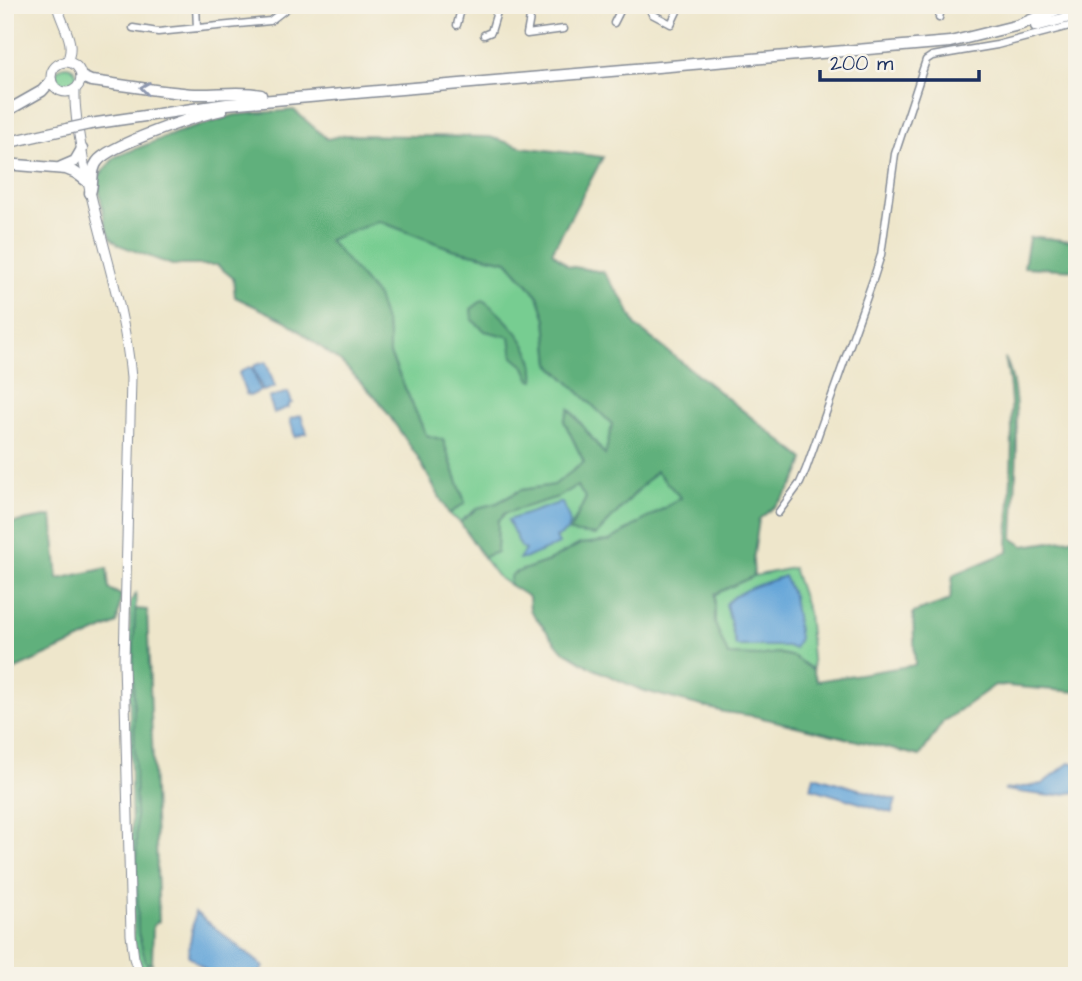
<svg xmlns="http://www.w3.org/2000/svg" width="1082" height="981" font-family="'Architects Daughter',sans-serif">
  <rect width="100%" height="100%" fill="#f7f3e8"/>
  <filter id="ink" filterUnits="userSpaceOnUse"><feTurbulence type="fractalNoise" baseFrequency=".0143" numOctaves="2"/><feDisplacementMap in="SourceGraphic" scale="14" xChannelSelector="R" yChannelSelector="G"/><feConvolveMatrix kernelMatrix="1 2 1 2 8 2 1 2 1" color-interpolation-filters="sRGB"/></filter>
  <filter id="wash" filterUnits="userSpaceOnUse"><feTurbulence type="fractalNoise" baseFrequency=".00686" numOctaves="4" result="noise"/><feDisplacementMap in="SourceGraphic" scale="28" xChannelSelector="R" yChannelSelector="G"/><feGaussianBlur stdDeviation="1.57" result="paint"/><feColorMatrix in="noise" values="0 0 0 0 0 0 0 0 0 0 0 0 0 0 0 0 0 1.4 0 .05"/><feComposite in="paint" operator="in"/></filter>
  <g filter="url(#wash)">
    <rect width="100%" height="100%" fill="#eee6cb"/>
    <g fill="#77cd91" stroke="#497e78" stroke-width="2">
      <circle cx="66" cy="77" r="11"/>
      <path d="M379,221L452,249L507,261L538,296L546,319L550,364L612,424L606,456L570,409L564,421L584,462L554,486L521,490L497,503L478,508L460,522L449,514L465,502L443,440L426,435L389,352V335L328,240Z"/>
      <path d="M657,470L681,498L609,541L580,544L549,561L514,573L510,577V585L499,578L483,557L497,552L498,521L505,513L558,497L577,486L586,498L569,532L596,535Z"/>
      <path d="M793,568L808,612L813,670L794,657L777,653L759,656L728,655L715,624V594L754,576Z"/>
      <path d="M136,594L133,665L138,933L151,976H143L142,972L134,938L129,661L131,601Z"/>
    </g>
    <g fill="#61b07b" stroke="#3e706c" stroke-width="2">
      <path d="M294,110L327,139L344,135L490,137L522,147L603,157L552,252L568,266L603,272L624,301L636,326L804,459C797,486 781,503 759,519L753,561L754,576L715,594V624L728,655L759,656L777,653L794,657L813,670L817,681L915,665L913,613L950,600L953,575L1008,552C1009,493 1018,413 1005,358C1025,395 1014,494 1013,539L1024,546L1077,538V692L995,685L943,722L920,756L754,716L724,712L641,690L592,668L561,649L530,610L529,597L510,585V577L514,573L549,561L580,544L609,541L681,498L656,471L596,535L569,532L586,498L577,486L558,497L505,513L498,521L497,552L483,557L460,522L478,508L497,503L521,490L554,485L584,462L564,421L569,409L605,455L612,424L550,364L546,319L538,296L507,261L452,249L379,221L329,240L377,296L389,335V352L426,435L443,440L465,503L449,514L417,456L379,401L342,363L286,321L235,297L233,278L217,265H172L119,245L111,238L105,223L97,178L115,157L176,133L235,115Z"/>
      <path d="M1038,237L1077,242V270L1024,267L1029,238Z"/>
      <path d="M483,300C506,318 538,348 534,380H531L525,367L513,357L510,337L485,331L472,320L471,309Z"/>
      <path d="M52,516L58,579L107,568L109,589L121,595L117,623L5,674V524Z"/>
      <path d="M135,609L147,610L159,921L153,926L152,964L146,963L138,933L133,665Z"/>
    </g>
    <g fill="#65a6d9" stroke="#406a9c" stroke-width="2">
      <path d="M266,362L275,387L263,391L253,368L255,365Z"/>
      <path d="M249,367L252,368L260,391L250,396L246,394L239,373Z"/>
      <path d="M288,392L292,403L289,404V407L274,413L269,398Z"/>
      <path d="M301,415L307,433L295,437L290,419Z"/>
      <path d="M559,503H562C571,521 576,528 556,538L559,544L524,559H519L525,550L521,547L508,520Z"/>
      <path d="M784,576L793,596L799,638L794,649L787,646H736L726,604C740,588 765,584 784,576Z"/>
      <path d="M1069,763H1077V792L1050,796L1004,790L1042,784Z"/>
      <path d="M814,776L896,800L892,813L811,788Z"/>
      <path d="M195,912L264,967L257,976H213L188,955Z"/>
    </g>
  </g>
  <g filter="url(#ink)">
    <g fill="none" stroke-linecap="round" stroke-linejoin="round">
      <g stroke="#848a94" stroke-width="9">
        <g id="street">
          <path d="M196,5L197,28"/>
          <path d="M648,5L652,14L671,24L680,5"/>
          <path d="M531,12L527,34L564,29"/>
          <path d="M939,18L942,5"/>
          <path d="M614,23L623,5"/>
          <path d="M457,25L462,5"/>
          <path d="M133,28L158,32L270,21L291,5"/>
          <path d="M484,35L491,32L499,5"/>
          <path d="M778,513L800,483L806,469L874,277L881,255L895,154L926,60L932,56L997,45L1077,24"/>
        </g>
      </g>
      <g stroke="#848a94" stroke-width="11">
        <g id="secondary">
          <path d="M57,5C61,24 77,43 67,61"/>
          <path d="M504,5C523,11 540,16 558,5"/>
          <circle cx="66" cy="77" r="15"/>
          <path d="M75,90C74,114 80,139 84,164C98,235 125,305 131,378L124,661L131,935L134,958L140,976"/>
        </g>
      </g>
      <g stroke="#848a94" stroke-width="13">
        <g id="highway">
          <path d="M1036,26L1077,15"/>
          <path d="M82,77L91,81C125,85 160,92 195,94C217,95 239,90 261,95"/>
          <path d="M5,112L42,91L51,81"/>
          <path d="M90,124L227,104L950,42L1019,25L1068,5"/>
          <path d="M5,143L67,129"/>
          <path d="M5,164L66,169L76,173L88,182"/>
          <path d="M61,167L75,161L82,149"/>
          <path d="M90,193C94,183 90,171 97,162C108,145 199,115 222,110"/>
        </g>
      </g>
      <use href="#street" stroke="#fff" stroke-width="6"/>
      <use href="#secondary" stroke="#fff" stroke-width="9"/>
      <use href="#highway" stroke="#fff" stroke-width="10"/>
      <g stroke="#848a94" stroke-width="13" stroke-linecap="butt">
        <path id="highway-bridge" d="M67,129L90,124"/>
      </g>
      <use href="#highway-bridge" stroke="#fff" stroke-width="10"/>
    </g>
    <defs><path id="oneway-chevron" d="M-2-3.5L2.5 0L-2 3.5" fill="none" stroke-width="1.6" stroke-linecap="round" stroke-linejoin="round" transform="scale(1.75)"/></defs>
    <use stroke="#8d97ae" href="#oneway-chevron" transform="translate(145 88) rotate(-172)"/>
  </g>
  <rect width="1082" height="981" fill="none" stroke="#f7f3e8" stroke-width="28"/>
  <path d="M820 70v10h159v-10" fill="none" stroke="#1b2f5e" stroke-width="3.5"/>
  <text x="830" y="70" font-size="21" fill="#1b2f5e" stroke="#f7f3e8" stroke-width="5" paint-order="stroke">200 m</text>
</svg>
